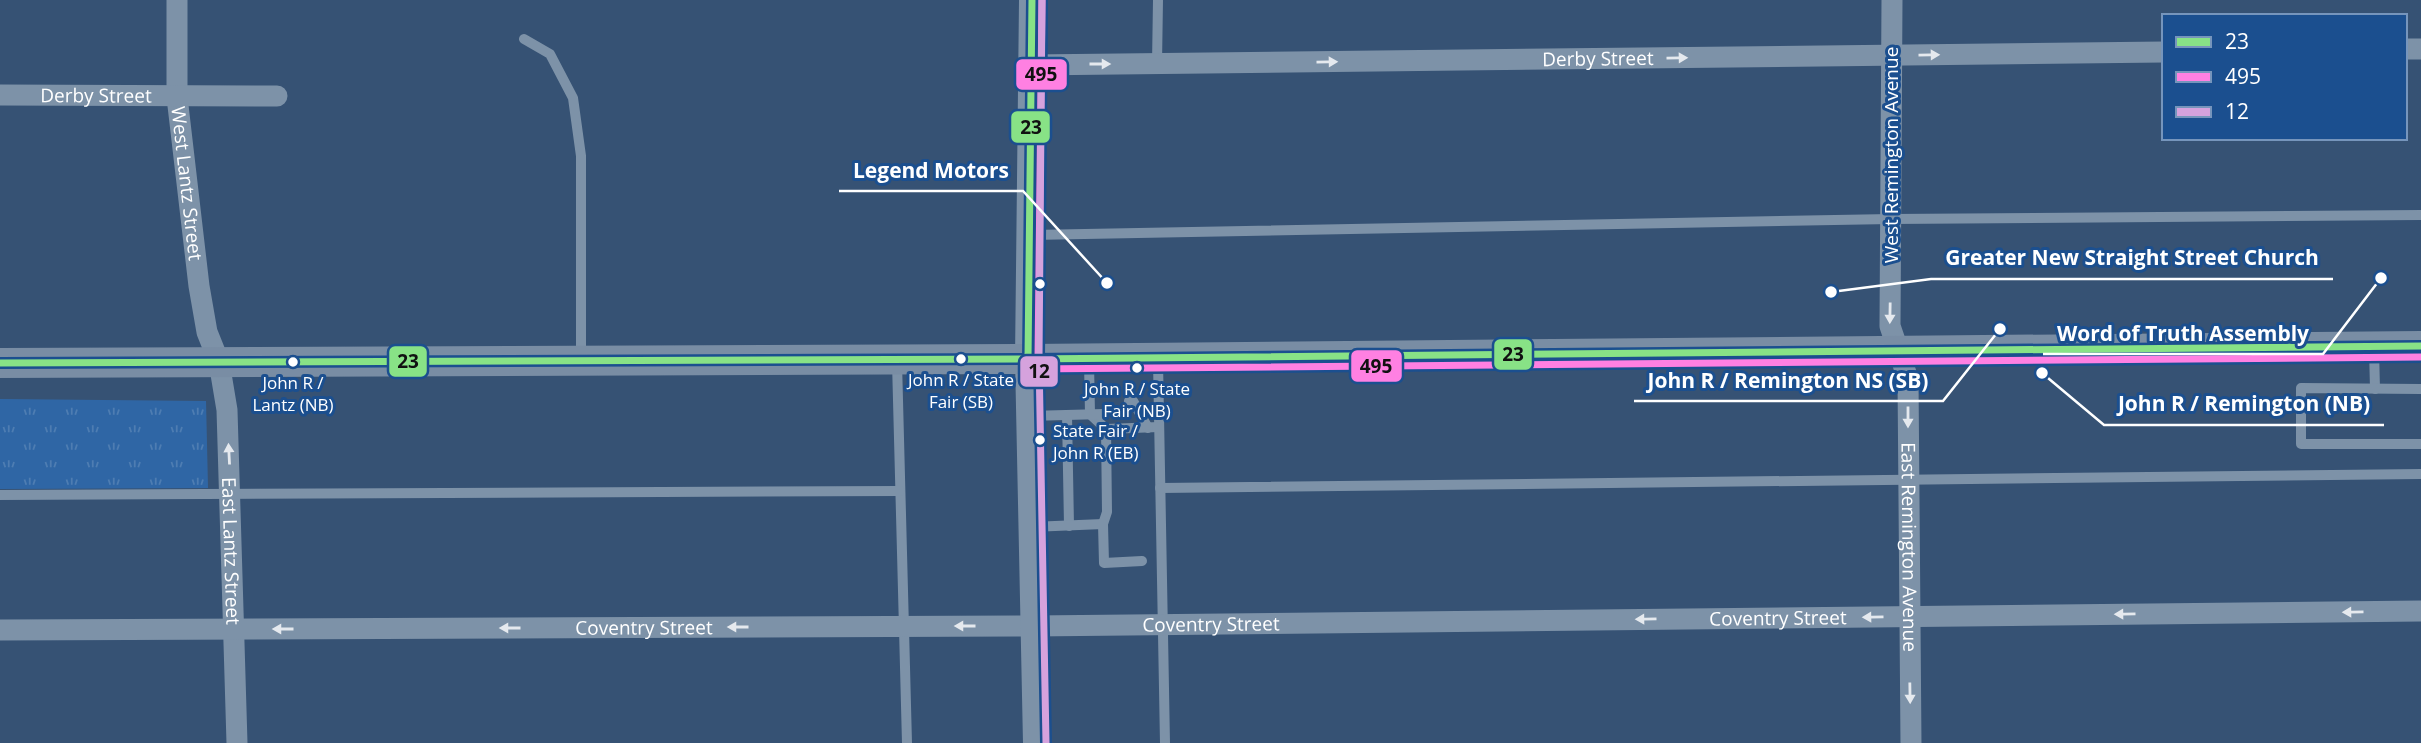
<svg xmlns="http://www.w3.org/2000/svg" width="2421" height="743" font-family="'Open Sans',sans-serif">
  <defs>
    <pattern id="grass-tufts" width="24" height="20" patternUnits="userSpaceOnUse" patternTransform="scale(1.75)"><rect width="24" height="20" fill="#2f66a5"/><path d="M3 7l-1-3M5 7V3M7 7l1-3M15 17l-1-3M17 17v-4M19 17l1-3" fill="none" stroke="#4e7db2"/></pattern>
  </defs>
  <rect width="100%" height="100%" fill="#365274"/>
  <path fill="url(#grass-tufts)" d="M0,399L206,401L208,488L0,489Z"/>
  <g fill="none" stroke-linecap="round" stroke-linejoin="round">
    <g stroke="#7d92a8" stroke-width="10">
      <path d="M524,39L550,54L573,98L581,156V358"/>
      <path d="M1157,64L1158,0"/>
      <path d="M1031,235L1891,219L2421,215"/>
      <path d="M2374,349L2375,389"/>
      <path d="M1158,361L1165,743"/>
      <path d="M897,362L907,743"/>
      <path d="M1089,362L1090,414L1106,429L1159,427"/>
      <path d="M2421,389L2301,388V444H2421"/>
      <path d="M1129,401H1133L1148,428"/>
      <path d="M1067,415L1069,526"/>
      <path d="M1029,416L1103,414"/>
      <path d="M1160,488L2421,474"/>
      <path d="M0,495L900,491"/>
      <path d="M1103,524L1107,512L1106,429"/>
      <path d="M1031,527L1103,524L1104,563L1142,561"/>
    </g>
    <g stroke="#7d92a8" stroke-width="21">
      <path id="s1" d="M177,0V97L199,286L207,332L219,362L227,410L237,743"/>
      <path id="s2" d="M1892,0L1890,326L1908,379L1911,743"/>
      <path d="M2405,49H2421"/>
      <path id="s3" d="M1031,65L2164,52"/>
      <path id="s4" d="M0,95L277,96"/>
      <path id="s5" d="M0,630L1033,626L2421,611"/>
    </g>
    <path stroke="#7d92a8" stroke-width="26" d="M1032,0L1028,359L1036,743"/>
    <path stroke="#798da4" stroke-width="30" d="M0,363L1028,359L2421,346"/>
    <g stroke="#1b4f8f" stroke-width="12">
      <g id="bus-1">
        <path d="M1028,359L1032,0"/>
        <path d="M0,363L1028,359L2421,346"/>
      </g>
    </g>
    <g stroke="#1b4f8f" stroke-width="12">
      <g id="bus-2">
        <path d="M1038,359L1042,0"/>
        <path d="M1028,369L2421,357"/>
      </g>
    </g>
    <g stroke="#1b4f8f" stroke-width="12">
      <path id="bus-3" d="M1042,0L1039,359L1046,743"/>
    </g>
    <use href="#bus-1" stroke="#88e286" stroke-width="7"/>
    <use href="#bus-2" stroke="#ff80e2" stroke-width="7"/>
    <use href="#bus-3" stroke="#d5a2dd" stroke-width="7"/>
  </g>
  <defs><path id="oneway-solid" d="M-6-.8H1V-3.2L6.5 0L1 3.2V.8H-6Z" transform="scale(1.75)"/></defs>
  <g fill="#e5e9ee">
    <use href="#oneway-solid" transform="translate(1929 55) rotate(-1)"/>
    <use href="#oneway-solid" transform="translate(1677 58) rotate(-1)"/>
    <use href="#oneway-solid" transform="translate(1327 62) rotate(-1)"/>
    <use href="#oneway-solid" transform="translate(1100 64)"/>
    <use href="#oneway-solid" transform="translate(1890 313) rotate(91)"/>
    <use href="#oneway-solid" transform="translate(1908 417) rotate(90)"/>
    <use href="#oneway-solid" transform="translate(229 454) rotate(-93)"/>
    <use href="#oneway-solid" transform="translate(2353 612) rotate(179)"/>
    <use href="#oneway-solid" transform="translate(2125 614) rotate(179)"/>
    <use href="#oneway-solid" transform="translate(1873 617) rotate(179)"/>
    <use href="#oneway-solid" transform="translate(1646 619) rotate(179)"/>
    <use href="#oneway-solid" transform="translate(965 626) rotate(180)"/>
    <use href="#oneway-solid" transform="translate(738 627) rotate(180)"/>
    <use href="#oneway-solid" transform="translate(510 628) rotate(180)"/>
    <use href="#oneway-solid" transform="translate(283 629) rotate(180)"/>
    <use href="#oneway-solid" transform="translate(1910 693) rotate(89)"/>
  </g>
  <g fill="#fff" stroke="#1b4f8f" stroke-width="2.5">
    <circle cx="1040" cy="284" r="6"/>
    <circle cx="961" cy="359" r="6"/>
    <circle cx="293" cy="362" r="6"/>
    <circle cx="1137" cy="368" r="6"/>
    <circle cx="1040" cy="440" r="6"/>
  </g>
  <g text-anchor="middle" stroke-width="6" stroke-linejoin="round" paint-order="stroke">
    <g font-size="17" fill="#fff" stroke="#1b4f8f">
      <text x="961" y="386">John R / State<tspan x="961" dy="22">Fair (SB)</tspan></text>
      <text x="293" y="389">John R /<tspan x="293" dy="22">Lantz (NB)</tspan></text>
      <text x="1137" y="395">John R / State<tspan x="1137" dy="22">Fair (NB)</tspan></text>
      <text x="1053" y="437" text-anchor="start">State Fair /<tspan x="1053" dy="22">John R (EB)</tspan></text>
    </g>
    <g font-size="19" fill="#fff" stroke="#1b4f8f">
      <text dy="7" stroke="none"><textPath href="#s3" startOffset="567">Derby Street</textPath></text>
      <text dy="7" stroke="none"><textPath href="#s4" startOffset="96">Derby Street</textPath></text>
      <text transform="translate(1891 155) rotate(-90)" y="7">West Remington Avenue</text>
      <text dy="7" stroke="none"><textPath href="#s1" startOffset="184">West Lantz Street</textPath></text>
      <text dy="7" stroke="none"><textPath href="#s2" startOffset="550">East Remington Avenue</textPath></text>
      <text dy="7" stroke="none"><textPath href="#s1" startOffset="556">East Lantz Street</textPath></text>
      <text dy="7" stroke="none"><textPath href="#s5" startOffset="1778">Coventry Street</textPath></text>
      <text dy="7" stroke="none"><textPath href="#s5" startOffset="1211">Coventry Street</textPath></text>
      <text dy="7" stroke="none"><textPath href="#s5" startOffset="644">Coventry Street</textPath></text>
    </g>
  </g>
  <path fill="none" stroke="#fff" stroke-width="2.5" d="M1107 283L1023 191H839M1831 292L1931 279H2333M2381 278L2323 354H2043M2000 329L1943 401H1634M2042 373L2104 425H2384"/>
  <g fill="#fff" stroke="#1b4f8f" stroke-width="2.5">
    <circle cx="1107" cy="283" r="7"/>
    <circle cx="1831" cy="292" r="7"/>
    <circle cx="2381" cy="278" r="7"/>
    <circle cx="2000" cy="329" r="7"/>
    <circle cx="2042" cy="373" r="7"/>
  </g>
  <g font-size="21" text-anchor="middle" font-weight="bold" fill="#fff" stroke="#1b4f8f" stroke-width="6" stroke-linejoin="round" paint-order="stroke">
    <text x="931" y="178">Legend Motors</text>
    <text x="2132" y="265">Greater New Straight Street Church</text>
    <text x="2183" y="341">Word of Truth Assembly</text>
    <text x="1788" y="388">John R / Remington NS (SB)</text>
    <text x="2244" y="411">John R / Remington (NB)</text>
  </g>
  <g stroke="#1b4f8f" stroke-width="2.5">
    <rect x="1015" y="58" width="53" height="33" rx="7" fill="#ff80e2"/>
    <rect x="1010" y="110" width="41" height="34" rx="7" fill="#88e286"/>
    <rect x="1493" y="338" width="40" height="33" rx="7" fill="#88e286"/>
    <rect x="388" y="345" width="40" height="33" rx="7" fill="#88e286"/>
    <rect x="1350" y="349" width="53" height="34" rx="7" fill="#ff80e2"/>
    <rect x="1019" y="355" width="40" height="33" rx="7" fill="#d5a2dd"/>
  </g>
  <g font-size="19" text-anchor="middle" font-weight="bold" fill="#111">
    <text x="1041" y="81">495</text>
    <text x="1031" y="134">23</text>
    <text x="1513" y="361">23</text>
    <text x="408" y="368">23</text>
    <text x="1376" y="373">495</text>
    <text x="1039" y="378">12</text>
  </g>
  <rect x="2162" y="14" width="245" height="126" fill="#1b4f8f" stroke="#7695bc" stroke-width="2"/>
  <rect x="2176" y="37" width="35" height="10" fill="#88e286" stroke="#7695bc" stroke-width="2"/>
  <text x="2225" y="49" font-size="21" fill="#ffffff">23</text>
  <rect x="2176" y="72" width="35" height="10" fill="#ff80e2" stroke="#7695bc" stroke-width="2"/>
  <text x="2225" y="84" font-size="21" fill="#ffffff">495</text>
  <rect x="2176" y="107" width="35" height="10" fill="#d5a2dd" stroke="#7695bc" stroke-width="2"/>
  <text x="2225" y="119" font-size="21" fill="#ffffff">12</text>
</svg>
